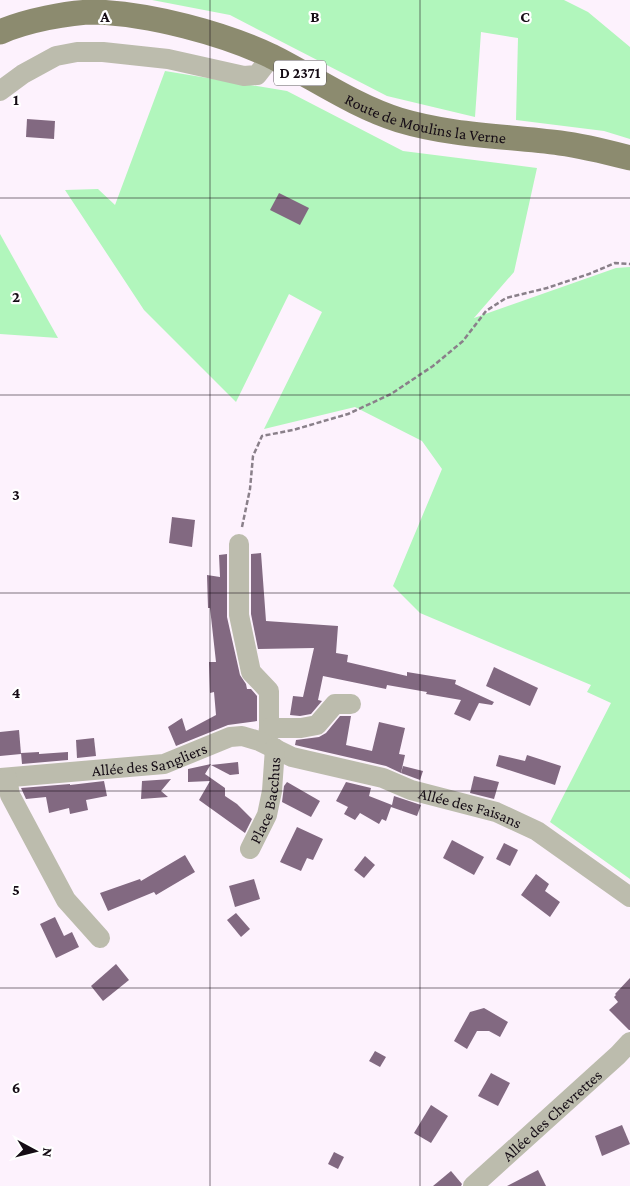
<svg xmlns="http://www.w3.org/2000/svg" width="630" height="1186" font-family="'Crimson Pro',serif">
  <rect width="100%" height="100%" fill="#fdf2fd"/>
  <g fill="#b1f6bc">
    <path d="M152,0H564L588,12L630,47V139L604,131L516,120L518,38L481,32L475,117L387,96L230,15Z"/>
    <path d="M165,71L287,91L403,151L537,168L514,272L474,318L616,268L630,267V879L550,822L611,703L587,692L591,685L420,613L393,586L442,469L422,441L355,407L264,429L322,312L289,294L236,402L144,310L65,190L98,189L115,205Z"/>
    <path d="M0,234L58,338L0,334Z"/>
  </g>
  <g fill="#826981">
    <path d="M27,119L55,121L54,139L26,137Z"/>
    <path d="M279,193L309,208L300,225L270,210Z"/>
    <path d="M172,517L195,520L192,547L169,543Z"/>
    <path d="M261,553L266,621L338,626L336,653L348,655L347,662L407,676V672L456,680L455,684L494,702L492,705L479,703L470,721L454,714L461,700L426,694L427,692L387,685L386,689L323,676L318,700L322,701L311,714L300,716L290,715L293,696L303,697L314,648L258,649L251,614V554Z"/>
    <path d="M227,554V617L240,675L246,684L247,689H251L257,696V721L228,725L176,746L168,727L182,718L186,731L216,715L214,692L210,693L209,662H216L210,608H208L207,575L220,577L219,555Z"/>
    <path d="M494,667L538,688L530,706L486,686Z"/>
    <path d="M340,716H351L346,745L372,751L379,722L405,728L399,754L405,755L401,773L386,766L295,745L296,740L319,737L326,733Z"/>
    <path d="M19,730L21,754L0,756V732Z"/>
    <path d="M94,738L96,756L77,758L76,740Z"/>
    <path d="M39,752V754L68,752V760L22,764L21,753Z"/>
    <path d="M499,755L525,761L527,755L561,766L555,785L496,766Z"/>
    <path d="M238,762L239,774L230,775L211,765Z"/>
    <path d="M211,764L205,774L225,788V796L237,804L252,819L245,833L199,800L210,781L188,782V769Z"/>
    <path d="M403,766L423,771L420,780L401,773Z"/>
    <path d="M474,776L499,782L494,799L470,793Z"/>
    <path d="M171,779L161,791L168,797L141,799L142,781Z"/>
    <path d="M104,781L107,796L86,800L88,810L70,814L69,808L49,813L46,797L26,799L21,788L70,784V785Z"/>
    <path d="M287,782L320,801L311,817L282,802L284,786Z"/>
    <path d="M346,782L371,788L369,796L392,805L394,796L421,805L417,816L391,807L386,821L382,819L379,824L360,813L355,820L344,814L348,807L336,801Z"/>
    <path d="M297,827L323,839L313,860L307,858L301,871L280,862Z"/>
    <path d="M452,840L484,857L474,875L443,858Z"/>
    <path d="M504,843L518,850L510,866L496,859Z"/>
    <path d="M185,855L195,872L156,895L154,892L108,911L100,893L140,879L141,881Z"/>
    <path d="M365,856L375,865L364,878L354,870Z"/>
    <path d="M536,874L549,884L545,891L560,902L550,917L521,895Z"/>
    <path d="M254,879L260,899L235,907L229,886Z"/>
    <path d="M236,913L250,929L241,937L227,920Z"/>
    <path d="M55,917L64,936L72,932L79,947L56,958L40,924Z"/>
    <path d="M116,964L129,980L103,1001L91,986Z"/>
    <path d="M630,978V1030H629L609,1010L618,1002L614,997L616,995L615,994Z"/>
    <path d="M484,1008L508,1022L500,1037L489,1031H477L467,1049L454,1041L470,1012Z"/>
    <path d="M375,1051L386,1057L380,1067L369,1061Z"/>
    <path d="M491,1073L510,1083L498,1106L478,1096Z"/>
    <path d="M431,1105L448,1116L431,1143L414,1133Z"/>
    <path d="M622,1125L630,1144L602,1156L595,1136Z"/>
    <path d="M334,1152L344,1157L338,1169L328,1164Z"/>
    <path d="M538,1170L546,1186H507Z"/>
    <path d="M451,1171L462,1184L461,1186H433Z"/>
  </g>
  <g fill="none" stroke-linecap="round" stroke-linejoin="round">
    <path stroke="#8a808a" stroke-width="2.5" stroke-dasharray="5 2.5" stroke-linecap="butt" d="M242,527L250,489L253,456L262,436L293,430L348,414L391,394L433,366L463,341L486,311L506,298L547,288L589,274L615,263L630,264"/>
    <g stroke="#bcbcad" stroke-width="20">
      <path d="M0,91L23,74L56,56L77,52H103L168,59L244,76L257,75L271,57"/>
      <path d="M239,544V615L251,672L269,691V728L267,744"/>
      <path d="M269,728H301L317,725L335,704H351"/>
      <path id="s1" d="M0,778L164,764L230,737L242,736L259,741L292,757L383,778L411,790L496,812L537,831L630,897"/>
      <path d="M7,778L10,795L66,900L100,938"/>
      <path id="s2" d="M250,849L267,815L272,791L275,748"/>
      <path id="s3" d="M473,1186L618,1055L630,1042"/>
    </g>
    <path stroke="#8c8b6f" stroke-width="25" id="s4" d="M0,32C25,21 68,12 96,12C150,14 222,33 271,56C313,77 354,106 399,120C452,136 506,136 560,143C584,146 607,152 630,158"/>
  </g>
  <path fill="none" stroke="#150c15" stroke-width="1" stroke-opacity="0.55" d="M210,0V1186M420,0V1186M0,198H630M0,395H630M0,593H630M0,791H630M0,988H630"/>
  <g text-anchor="middle" stroke-width="4.5" stroke-linejoin="round" paint-order="stroke">
    <rect fill="#fff" stroke="#5b555b" stroke-width="1" x="274" y="60.5" width="52" height="25" rx="4"/>
    <g font-size="15" font-weight="bold" fill="#150c15">
      <text x="300" y="78">D 2371</text>
    </g>
    <g font-size="16" fill="#150c15" stroke="#fff">
      <text dy="6" stroke="none"><textPath href="#s4" startOffset="449">Route de Moulins la Verne</textPath></text>
      <text dy="6" stroke="none"><textPath href="#s1" startOffset="151">Allée des Sangliers</textPath></text>
      <text dy="6" stroke="none"><textPath href="#s2" startOffset="52">Place Bacchus</textPath></text>
      <text dy="6" stroke="none"><textPath href="#s1" startOffset="488">Allée des Faisans</textPath></text>
      <text dy="6" stroke="none"><textPath href="#s3" startOffset="106">Allée des Chevrettes</textPath></text>
    </g>
  </g>
  <g font-size="16" text-anchor="middle" font-weight="bold" fill="#150c15" stroke="#fff" stroke-width="4.5" stroke-linejoin="round" paint-order="stroke">
    <text x="105" y="22">A</text>
    <text x="315" y="22">B</text>
    <text x="525" y="22">C</text>
    <text x="16" y="105">1</text>
    <text x="16" y="302">2</text>
    <text x="16" y="500">3</text>
    <text x="16" y="698">4</text>
    <text x="16" y="895">5</text>
    <text x="16" y="1093">6</text>
  </g>
  <g transform="translate(35 1151) rotate(97)" stroke="#ffffff" stroke-width="4" paint-order="stroke">
  <path d="M0-4L9 19L0 12L-9 19Z" fill="#150c15"/>
  <text y="-8" font-size="14" font-weight="bold" text-anchor="middle" fill="#150c15">N</text>
  </g>
</svg>
